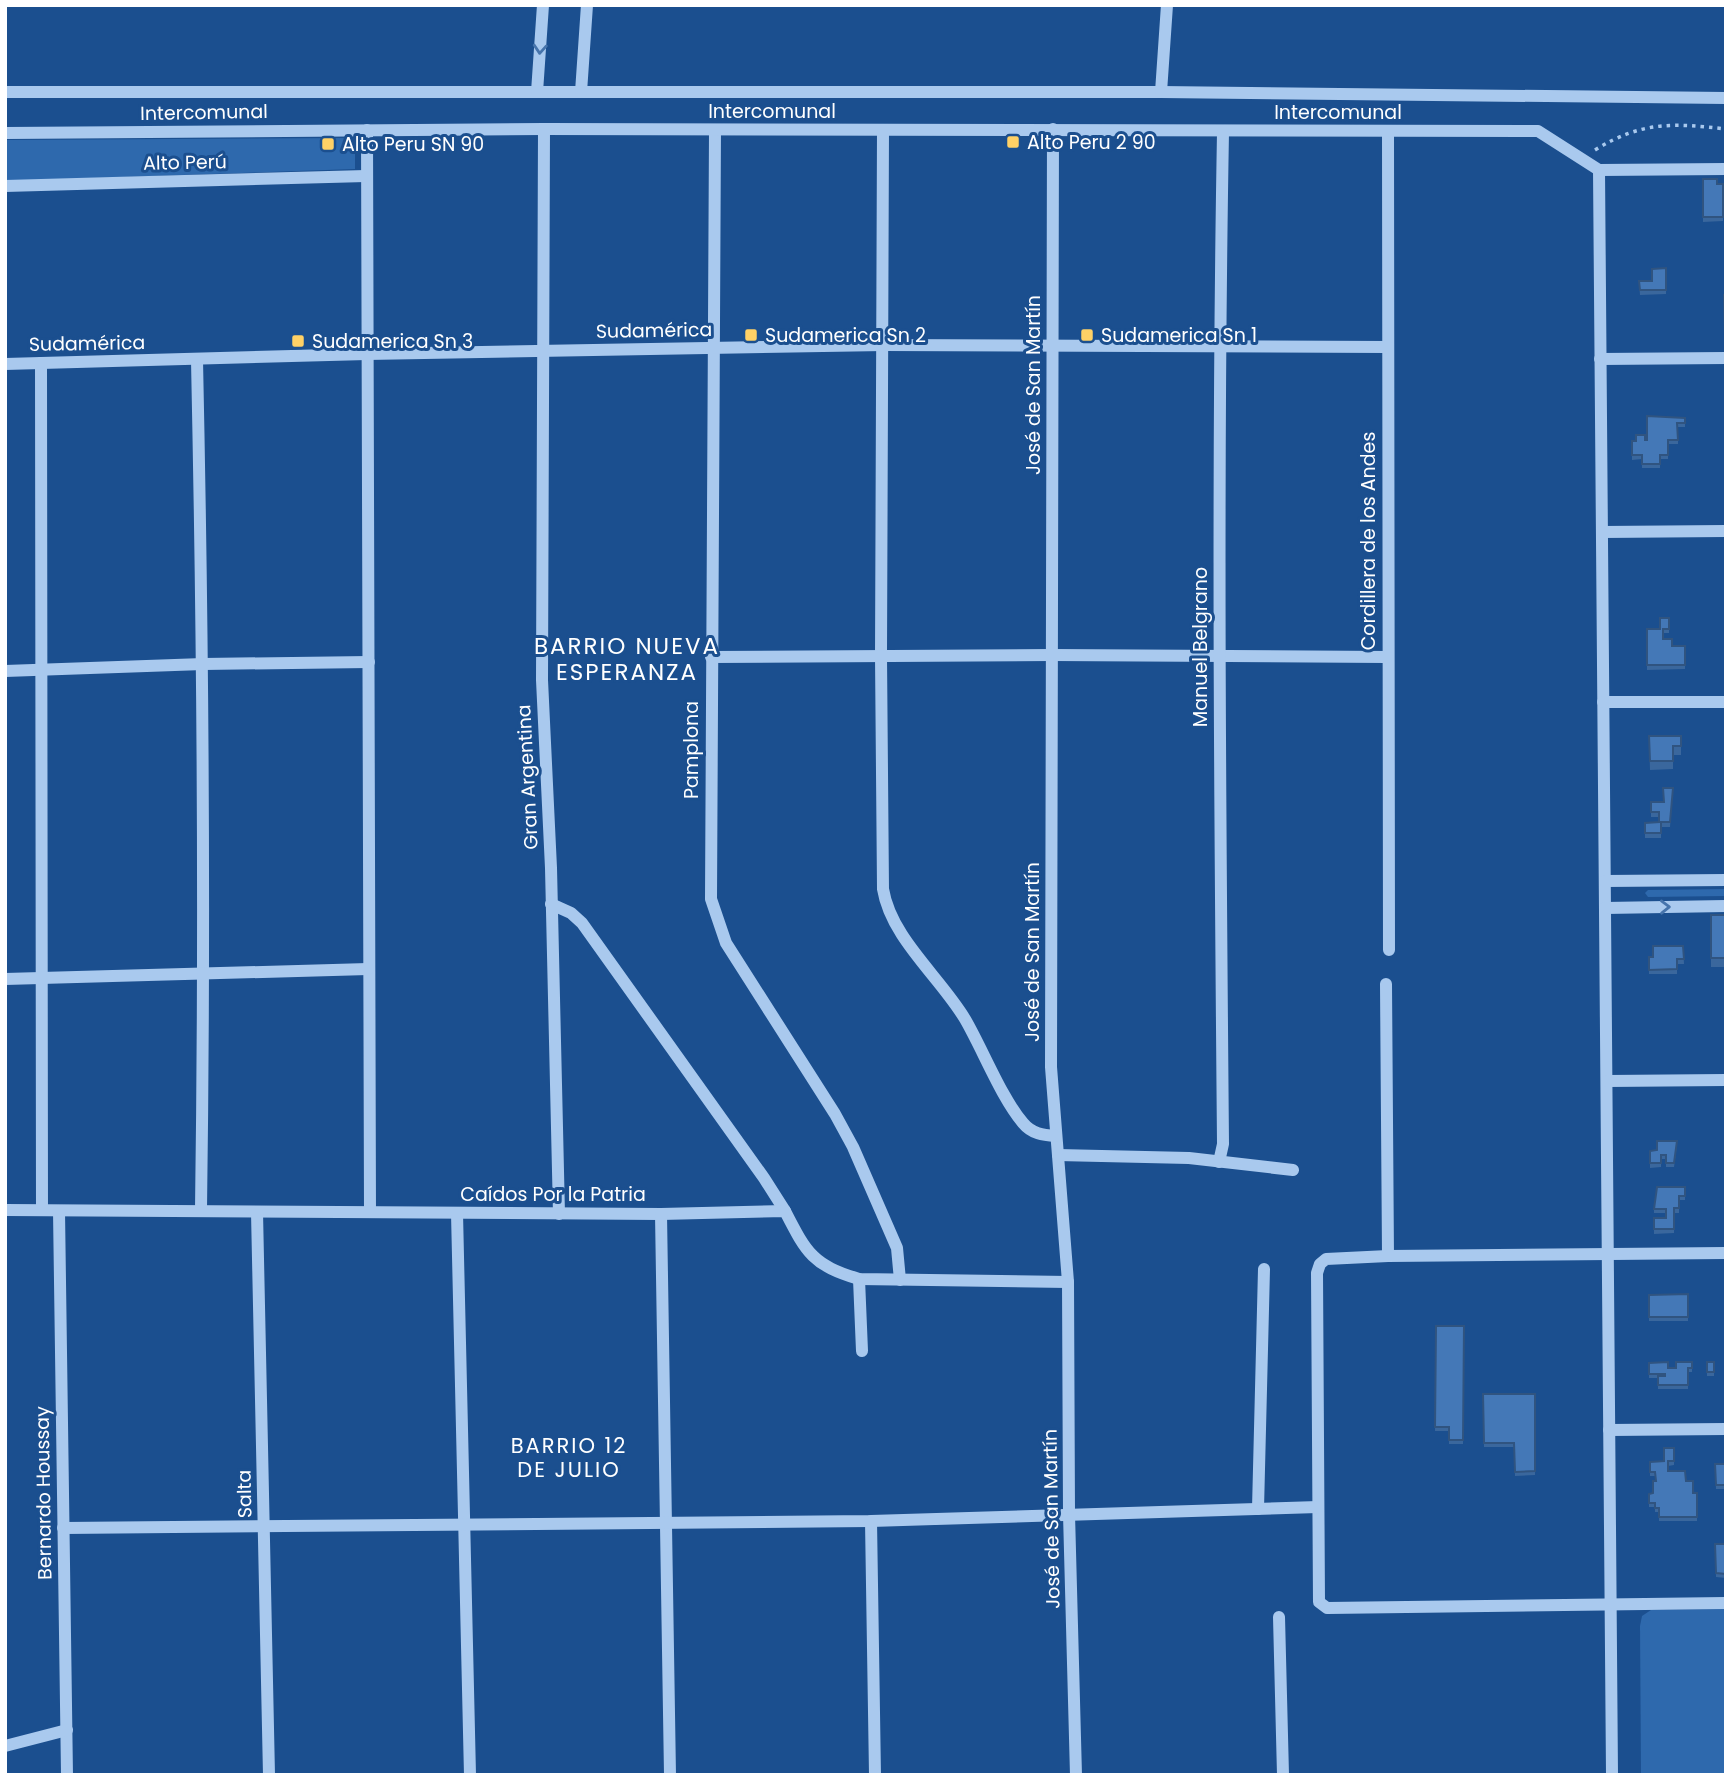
<svg xmlns="http://www.w3.org/2000/svg" width="1731" height="1780" font-family="Poppins,sans-serif">
  <rect width="100%" height="100%" fill="#1b4f8f"/>
  <g fill="#2e69ad">
    <path d="M355,138V169L5,181V140Z"/>
    <path d="M1726,889V896L1648,897L1645,893L1648,890Z"/>
    <path d="M1726,1609V1775H1641L1640,1626L1642,1616L1651,1610Z"/>
  </g>
  <g fill="none" stroke-linecap="round" stroke-linejoin="round">
    <path stroke="#a9c9ee" stroke-width="3.5" stroke-dasharray="3.5 5" stroke-linecap="butt" d="M1595,150C1642,121 1673,123 1726,129"/>
    <g stroke="#a9c9ee" stroke-width="12">
      <path d="M5,92H1161L1726,98"/>
      <path d="M537,92L543,5"/>
      <path d="M581,92L587,5"/>
      <path d="M1161,92L1167,5"/>
      <path d="M544,129L542,680L551,868L559,1214"/>
      <path d="M1053,129L1051,1067L1068,1282L1069,1514L1076,1775"/>
      <path d="M367,130L370,1212"/>
      <path d="M715,130L711,899L726,943L835,1114L853,1147L897,1248L900,1280"/>
      <path d="M883,130L881,656L883,889C891,938 940,977 965,1019C983,1050 1001,1097 1023,1123C1032,1134 1043,1135 1056,1136"/>
      <path d="M1388,131L1389,950"/>
      <path d="M5,133L544,129L1538,131L1599,170L1726,169"/>
      <path d="M1599,170L1612,1775"/>
      <path d="M5,186L366,176"/>
      <path d="M1600,359L1726,358"/>
      <path d="M197,360C203,643 205,927 201,1210"/>
      <path d="M41,363L42,1210"/>
      <path d="M5,364L367,354L884,345L1388,347"/>
      <path d="M1602,532L1726,531"/>
      <path d="M711,657L1052,655L1387,657"/>
      <path d="M5,671L203,664L369,662"/>
      <path d="M1603,702H1726"/>
      <path d="M1605,881L1726,880"/>
      <path d="M551,904L571,913L582,923L764,1178L785,1211"/>
      <path d="M1605,908L1726,906"/>
      <path d="M5,979L368,969"/>
      <path d="M1386,984L1388,1256"/>
      <path d="M1607,1081L1726,1080"/>
      <path d="M1058,1155L1189,1158L1293,1170"/>
      <path d="M1219,1162L1223,1144C1220,806 1217,469 1223,132"/>
      <path d="M5,1210L661,1214L785,1211C807,1254 813,1265 859,1279L1068,1282"/>
      <path d="M59,1211L67,1775"/>
      <path d="M257,1212L269,1775"/>
      <path d="M457,1213L470,1775"/>
      <path d="M661,1214L670,1775"/>
      <path d="M1726,1253L1388,1256L1326,1259L1320,1264L1317,1273L1319,1602L1327,1608L1726,1603"/>
      <path d="M859,1279L862,1351"/>
      <path d="M1609,1430L1726,1429"/>
      <path d="M1258,1509L1264,1269"/>
      <path d="M871,1521L875,1775"/>
      <path d="M63,1528L871,1521L1318,1507"/>
      <path d="M1279,1617L1283,1775"/>
      <path d="M5,1746L67,1730"/>
    </g>
  </g>
  <g fill="#3a679d">
    <path d="M1703,179L1717,184H1723V221L1703,222Z"/>
    <path d="M1666,268V294L1640,295L1639,281H1652Z"/>
    <path d="M1685,418V427H1678V444H1668V459H1660V468H1642V459L1632,460V441L1647,440Z"/>
    <path d="M1669,618V633H1663V639L1672,646H1685V669L1647,670V629H1660Z"/>
    <path d="M1649,736H1681V755H1673V769L1650,770Z"/>
    <path d="M1673,788L1670,827H1661V838H1645V823L1659,822V817H1651V802H1664Z"/>
    <rect x="1711" y="915" width="15" height="52"/>
    <path d="M1683,946L1684,964H1677V974H1649V957H1653Z"/>
    <path d="M1677,1145L1674,1167H1666V1159H1661V1167L1650,1168V1151L1657,1150Z"/>
    <path d="M1685,1187V1200H1679V1213H1674V1233L1654,1234V1218H1666V1213H1654V1209Z"/>
    <path d="M1688,1294V1321H1649V1295Z"/>
    <path d="M1436,1326H1464L1463,1444H1449V1431H1435Z"/>
    <path d="M1692,1362V1372H1688V1389H1658V1378H1649V1363L1668,1368H1676Z"/>
    <rect x="1707" y="1362" width="7" height="14"/>
    <path d="M1483,1394H1535V1475L1515,1476L1514,1447H1484Z"/>
    <path d="M1674,1448V1465L1668,1466V1471L1686,1481L1693,1493H1697V1521H1659V1512H1655V1507H1649V1494L1653,1493L1656,1481L1655,1476H1650V1462L1664,1461Z"/>
    <path d="M1715,1464H1726V1489H1716Z"/>
    <path d="M1726,1538V1578L1716,1577L1715,1544H1725Z"/>
  </g>
  <g fill="#4478b7" stroke="#305480" stroke-width="2">
    <path d="M1703,179H1717V184H1723V217H1703Z"/>
    <path d="M1666,268V290H1640L1639,281H1652V269Z"/>
    <path d="M1724,295H1726V335H1725Z"/>
    <path d="M1647,416L1685,418V423H1677L1678,440H1668V455H1660V464H1642V455H1632V441H1636V435H1645V440H1647Z"/>
    <path d="M1660,618H1669V629H1663V639H1672V646H1685V665H1647V629H1660Z"/>
    <path d="M1649,736H1681V746H1673V761H1650Z"/>
    <path d="M1663,788H1673L1670,822H1661V833H1645V823L1659,822V812H1651V802H1664Z"/>
    <rect x="1711" y="915" width="15" height="43"/>
    <path d="M1653,946H1683L1684,959H1677V969L1649,970V957H1653Z"/>
    <path d="M1657,1141H1677L1674,1163H1666V1155H1661V1163H1650V1151L1657,1150Z"/>
    <path d="M1657,1187H1685V1196H1679V1208H1674V1229H1654V1218H1666V1209H1654Z"/>
    <path d="M1688,1294V1317H1649V1295Z"/>
    <path d="M1436,1326H1464L1463,1440H1449V1427H1435Z"/>
    <path d="M1668,1362V1368H1676V1362H1692V1368H1688V1385H1658V1376H1665V1374H1649V1363Z"/>
    <rect x="1707" y="1362" width="7" height="10"/>
    <path d="M1483,1394H1535V1471L1515,1472L1514,1443H1484Z"/>
    <path d="M1664,1448H1674V1461H1668V1471H1685L1686,1481H1693V1493H1697V1517H1659V1508H1655V1503H1649V1494L1653,1493V1481H1656L1655,1472H1650V1462L1664,1461Z"/>
    <path d="M1715,1464H1726V1485H1716Z"/>
    <path d="M1725,1538L1726,1574L1716,1573L1715,1544H1725Z"/>
  </g>
  <defs><path id="oneway-chevron" d="M-2-3.5L2.5 0L-2 3.5" fill="none" stroke-width="1.6" stroke-linecap="round" stroke-linejoin="round" transform="scale(1.75)"/></defs>
  <g stroke="#4674ac">
    <use href="#oneway-chevron" transform="translate(540 49) rotate(94)"/>
    <use href="#oneway-chevron" transform="translate(1665 907) rotate(-1)"/>
  </g>
  <g fill="#ffd166" stroke="#1b4f8f" stroke-width="2.5">
    <rect x="1006" y="135" width="14" height="14" rx="3.5"/>
    <rect x="321" y="137" width="14" height="14" rx="3.5"/>
    <rect x="744" y="328" width="14" height="14" rx="3.5"/>
    <rect x="1080" y="328" width="14" height="14" rx="3.5"/>
    <rect x="291" y="334" width="14" height="14" rx="3.5"/>
  </g>
  <g text-anchor="middle" stroke-width="6" stroke-linejoin="round" paint-order="stroke">
    <g font-size="19" fill="#fff" stroke="#1b4f8f">
      <text x="772" y="118">Intercomunal</text>
      <text transform="translate(204 112) rotate(-1)" y="7">Intercomunal</text>
      <text x="1338" y="119">Intercomunal</text>
      <text transform="translate(185 162) rotate(-1)" y="7">Alto Perú</text>
      <text transform="translate(654 330) rotate(-1)" y="7">Sudamérica</text>
      <text transform="translate(87 343) rotate(-1)" y="7">Sudamérica</text>
      <text transform="translate(1033 385) rotate(-90)" y="7">José de San Martín</text>
      <text transform="translate(1368 541) rotate(-90)" y="7">Cordillera de los Andes</text>
      <text transform="translate(1200 647) rotate(-90)" y="7">Manuel Belgrano</text>
      <text transform="translate(691 750) rotate(-90)" y="7">Pamplona</text>
      <text transform="translate(527 777) rotate(-93)" y="7">Gran Argentina</text>
      <text transform="translate(1032 952) rotate(-90)" y="7">José de San Martín</text>
      <text x="553" y="1201">Caídos Por la Patria</text>
      <text transform="translate(43 1493) rotate(-91)" y="7">Bernardo Houssay</text>
      <text transform="translate(244 1494) rotate(-91)" y="7">Salta</text>
      <text transform="translate(1051 1519) rotate(-91)" y="7">José de San Martín</text>
    </g>
    <g font-size="19" fill="#fff" stroke="#1b4f8f" text-anchor="start">
      <text x="1027" y="149">Alto Peru 2 90</text>
      <text x="342" y="151">Alto Peru SN 90</text>
      <text x="765" y="342">Sudamerica Sn 2</text>
      <text x="1101" y="342">Sudamerica Sn 1</text>
      <text x="312" y="348">Sudamerica Sn 3</text>
    </g>
    <g font-size="21" letter-spacing="2" fill="#fff" stroke="#1b4f8f">
      <text x="569" y="1453">BARRIO 12<tspan x="569" dy="24">DE JULIO</tspan></text>
    </g>
    <g font-size="23" letter-spacing="2" fill="#fff" stroke="#1b4f8f">
      <text x="627" y="654">BARRIO NUEVA<tspan x="627" dy="26">ESPERANZA</tspan></text>
    </g>
  </g>
  <rect width="1731" height="1780" fill="none" stroke="#ffffff" stroke-width="14"/>
</svg>
